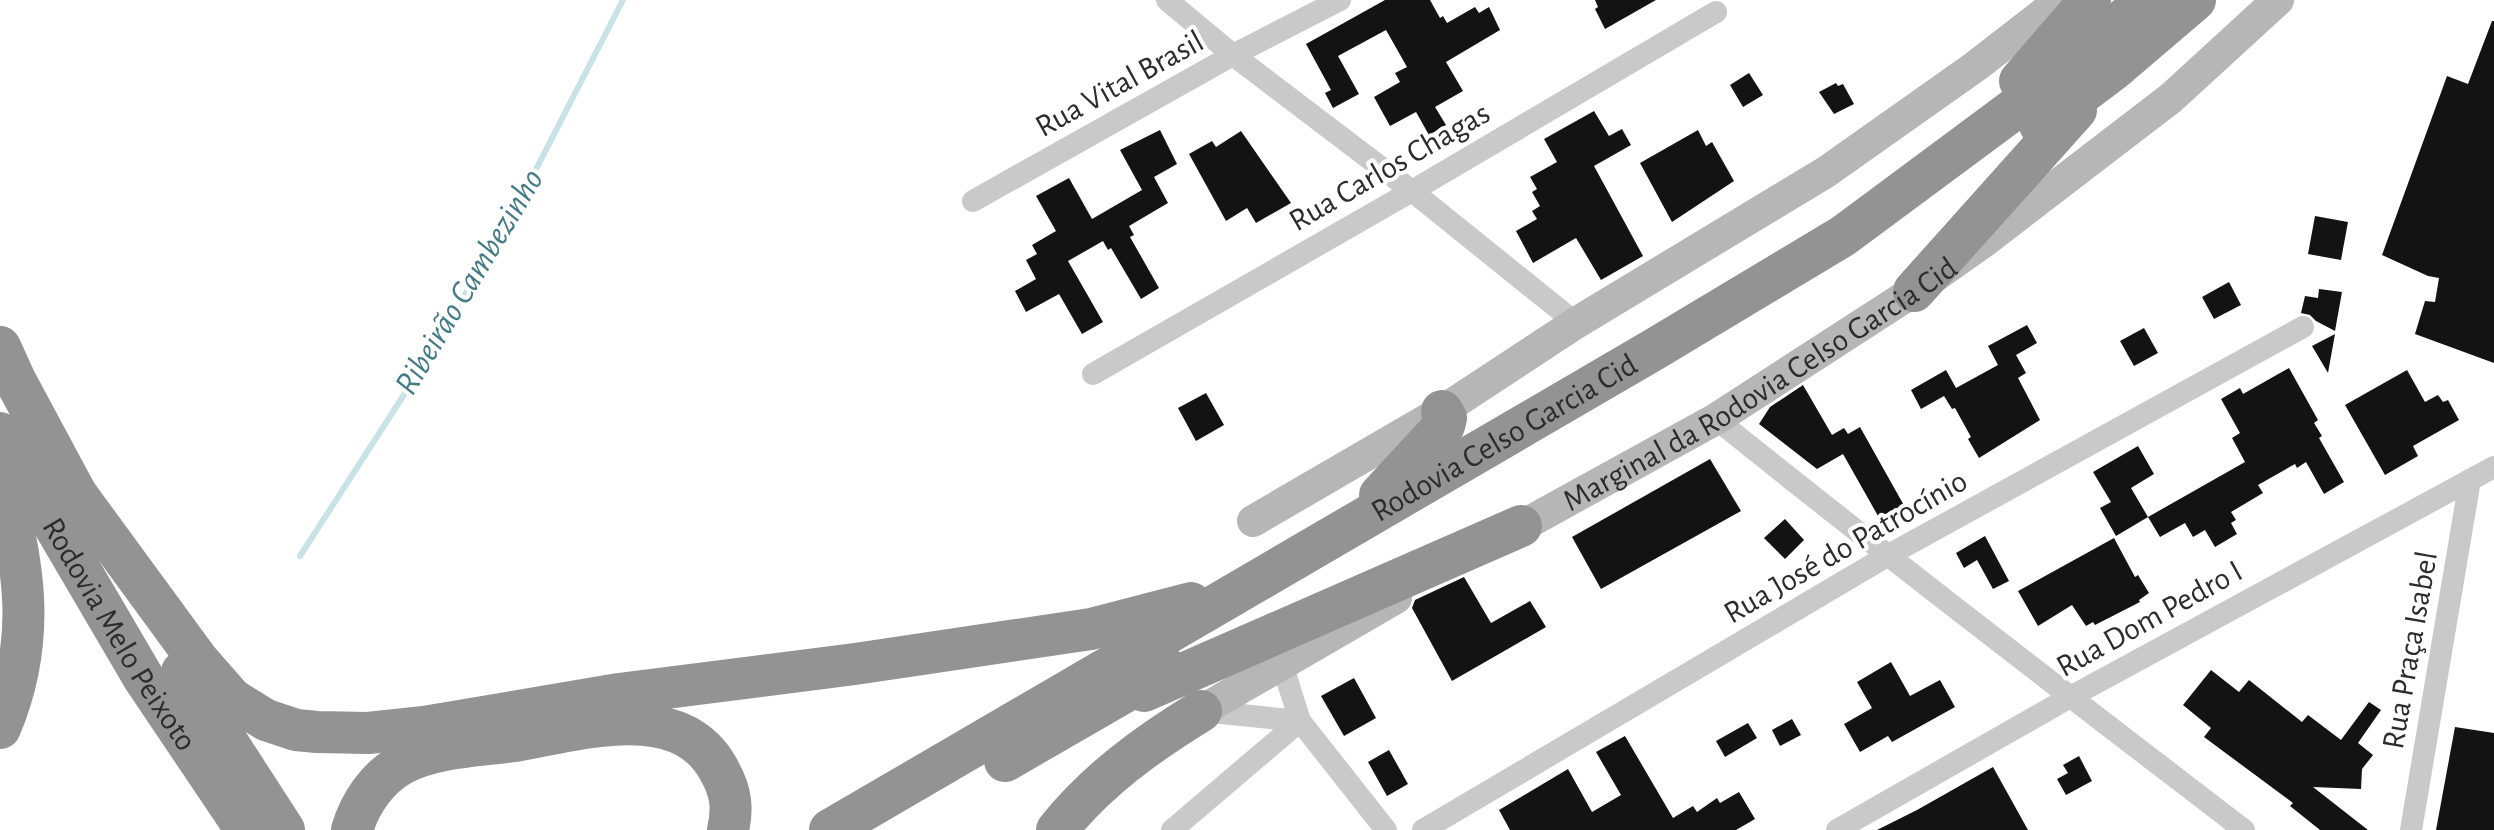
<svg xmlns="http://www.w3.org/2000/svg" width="2494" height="830" font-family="'Alegreya Sans',sans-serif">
  <rect width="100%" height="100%" fill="#fff"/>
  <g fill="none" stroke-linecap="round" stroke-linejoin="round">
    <path stroke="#c9e2e7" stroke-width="6" d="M300,556L409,387L510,220L623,0"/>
  </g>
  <g fill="#131313">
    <path d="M1385,0H1430L1440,18L1443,16L1447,23L1475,7L1479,13L1489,7L1500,30L1446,62L1463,91L1435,107L1446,125L1429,135L1416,112L1390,126L1374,97L1400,82L1395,73L1407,67L1386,30L1338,56L1359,94L1333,108L1325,93L1331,90L1306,44Z"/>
    <path d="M1595,0H1656L1605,29L1595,9L1598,7Z"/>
    <path d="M2492,21H2494V363L2415,334L2425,301L2435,302L2439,278L2428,276L2382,255L2447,76L2468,84Z"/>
    <path d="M1749,73L1763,95L1743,107L1730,85Z"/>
    <path d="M1836,83L1838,86L1843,84L1854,104L1834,114L1819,92Z"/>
    <path d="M1594,111L1609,136L1622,129L1631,145L1594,166L1643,256L1601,280L1576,238L1533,263L1516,231L1537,219L1532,211L1540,206L1532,192L1537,189L1530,177L1557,162L1544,139Z"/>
    <path d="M1160,130L1177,164L1154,177L1168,203L1129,226L1134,235L1130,237L1159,288L1141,299L1111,248L1108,250L1103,241L1068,261L1103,322L1082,334L1059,294L1026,312L1015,291L1036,279L1026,260L1037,254L1032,245L1056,231L1036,196L1069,178L1092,219L1142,190L1120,150Z"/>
    <path d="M1698,130L1706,146L1712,142L1734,181L1672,222L1640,163Z"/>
    <path d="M1241,131L1291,203L1256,223L1247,208L1226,221L1189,154L1212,141L1216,147Z"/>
    <path d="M2315,216L2348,222L2341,260L2308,254Z"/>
    <path d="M2229,282L2241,305L2214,319L2202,297Z"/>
    <path d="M2319,289L2342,292L2335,331L2316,321L2310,315L2301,313L2305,296L2318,298Z"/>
    <path d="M2027,325L2037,343L2016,355L2026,373L2018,378L2040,420L1979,458L1968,439L1971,437L1955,408L1952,409L1944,396L1921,409L1911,390L1946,370L1956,388L1998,365L1988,346Z"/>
    <path d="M2144,328L2158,353L2134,366L2120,341Z"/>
    <path d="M2335,334L2328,373L2312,346Z"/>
    <path d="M2289,368L2318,420L2314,423L2322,436L2319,438L2344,482L2324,494L2306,462L2297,468L2295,464L2258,485L2263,493L2231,512L2236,520L2231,523L2237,534L2215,547L2205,530L2193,537L2185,523L2160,537L2148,517L2245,462L2232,438L2240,433L2221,399L2240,388L2243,394Z"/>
    <path d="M2407,370L2425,402L2438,395L2443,402L2448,400L2459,420L2413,446L2418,456L2385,475L2345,405Z"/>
    <path d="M1803,385L1832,435L1844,428L1848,434L1860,427L1906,509L1882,523L1843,454L1817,469L1759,424L1770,407Z"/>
    <path d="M1206,393L1224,425L1196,441L1178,408Z"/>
    <path d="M2138,446L2154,474L2131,488L2148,517L2116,536L2100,508L2111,502L2093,472Z"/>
    <path d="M1710,459L1741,511L1601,589L1572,537Z"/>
    <path d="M1785,519L1804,540L1785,559L1764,538Z"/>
    <path d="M1985,536L2009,581L1993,589L1977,560L1964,568L1956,553Z"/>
    <path d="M2114,538L2135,577L2138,575L2149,593L2139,600L2140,602L2095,625L2093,622L2086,626L2072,605L2038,626L2018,591Z"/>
    <path d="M1464,577L1491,623L1530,601L1546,627L1452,681L1412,608L1415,600Z"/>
    <path d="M1891,662L1910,696L1940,680L1955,707L1892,742L1888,736L1860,752L1844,724L1872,708L1857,682Z"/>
    <path d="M2211,670L2239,692L2249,680L2302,722L2308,715L2341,740L2369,702L2381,710L2358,743L2373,755L2362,769L2361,789L2313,787L2368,830H2320L2290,806L2293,803L2204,737L2211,728L2183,705Z"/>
    <path d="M1354,678L1376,718L1344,736L1321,696Z"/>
    <path d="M1792,719L1801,735L1780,746L1772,730Z"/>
    <path d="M1748,723L1757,738L1725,757L1716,741Z"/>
    <path d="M2455,727L2494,733V830H2436Z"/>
    <path d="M1625,736L1673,818L1693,806L1697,812L1717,798L1720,803L1739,792L1755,819L1736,830H1510L1499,810L1568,769L1592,812L1621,795L1596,752Z"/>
    <path d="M1389,750L1408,784L1387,796L1368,762Z"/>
    <path d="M2079,756L2092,781L2066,795L2057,779L2068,773L2063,765Z"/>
    <path d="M1993,767L2028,830H1877L1917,810Z"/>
  </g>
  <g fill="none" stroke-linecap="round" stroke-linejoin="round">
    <g stroke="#c9c9c9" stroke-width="22">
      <path d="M1167,0L1233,55L1412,191L1576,323"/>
      <path d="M973,201L1233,55L1340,0"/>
      <path d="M1093,374L1412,191L1716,12"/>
      <path d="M1716,419C1890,559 2067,694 2244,830"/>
      <path d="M1282,664L1300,721L1386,830"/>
      <path d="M1202,711L1300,721"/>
      <path d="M1172,830L1300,721"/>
      <path d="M1423,830L1887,556L2303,327"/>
      <path d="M1837,830L2072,696L2494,467"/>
      <path d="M2411,830L2470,480"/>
    </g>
    <g stroke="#b6b6b6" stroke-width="32">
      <path d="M1253,521L1442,411L1576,323L1826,172L1976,66L2061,0"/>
      <path id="s1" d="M1502,537L1716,419L1914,291L1982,243L2171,98L2278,0"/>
      <path d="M1201,711L1396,598"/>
    </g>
    <g stroke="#939393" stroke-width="42">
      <path d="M2020,81L2090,0"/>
      <path d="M2040,125L2113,70L2195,0"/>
      <path d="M1914,291L2076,110"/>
      <path d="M0,347L15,380L88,516"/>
      <path id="s2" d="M0,433L143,677L246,830"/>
      <path d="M0,476C25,564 37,641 0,728"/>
      <path d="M74,491L197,659L232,699L266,720L296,730L317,732L368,733L424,727L619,694L855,664L1091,629L1191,603"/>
      <path d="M1380,495L1444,426L1446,418L1442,411"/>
      <path d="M182,672L284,830"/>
      <path d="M1144,691L1521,526"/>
      <path d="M1005,761L1166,668"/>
      <path d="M352,830C360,803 377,778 402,764C434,747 479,746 515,741C580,730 682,697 720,772C731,792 733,808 728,830"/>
      <path id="s3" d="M830,830L1653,350L1843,236L2037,92L2147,0"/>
      <path d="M1057,830C1097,780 1147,744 1201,711"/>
    </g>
  </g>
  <g text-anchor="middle" stroke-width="8" stroke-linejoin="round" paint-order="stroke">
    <g font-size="32" fill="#2c2c2c" stroke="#fff">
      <text transform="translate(1119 83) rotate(-29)" y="11">Rua Vital Brasil</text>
      <text transform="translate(1389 166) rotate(-30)" y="11">Rua Carlos Chagas</text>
      <text dy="11" stroke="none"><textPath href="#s1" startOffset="300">Marginal da Rodovia Celso Garcia Cid</textPath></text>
      <text dy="11" stroke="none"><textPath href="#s3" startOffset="780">Rodovia Celso Garcia Cid</textPath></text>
      <text transform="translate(1845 546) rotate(-30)" y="11">Rua José do Patrocínio</text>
      <text transform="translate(2149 618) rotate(-29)" y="11">Rua Dom Pedro I</text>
      <text dy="11" stroke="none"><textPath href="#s2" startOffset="234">Rodovia Melo Peixoto</textPath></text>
      <text transform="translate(2409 650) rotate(-80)" y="11">Rua Praça Isabel</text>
    </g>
    <g font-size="34" font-style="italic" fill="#437b86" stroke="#fff">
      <text transform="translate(468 281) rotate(-59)" y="12">Ribeirão Cambezinho</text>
    </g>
  </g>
</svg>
